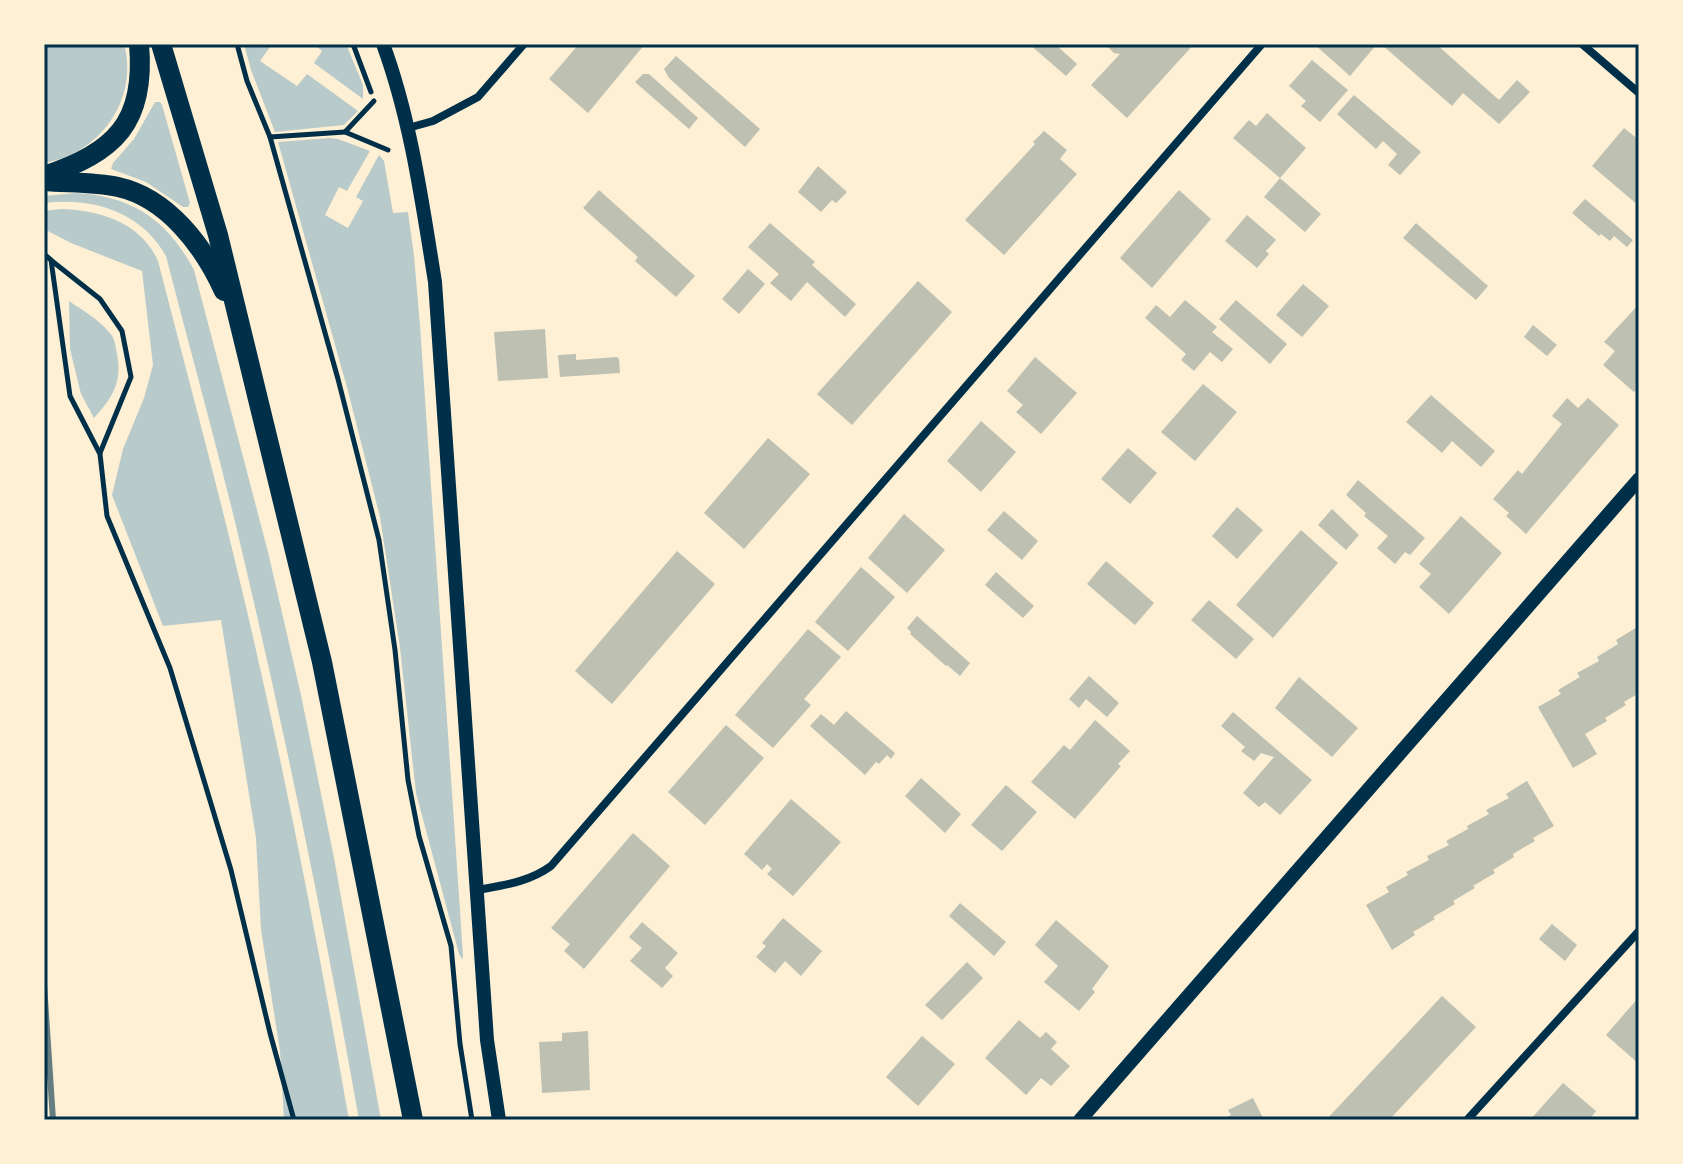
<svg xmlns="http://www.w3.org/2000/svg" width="1683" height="1164" font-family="'DejaVu Sans',sans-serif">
  <rect width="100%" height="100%" fill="#fdf0d5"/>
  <g fill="#b9caca">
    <path d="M44,44H124C139,99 100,154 44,163Z"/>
    <path d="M244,44H272L260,61L297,86L307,74L358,111L344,125L275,132L251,70Z"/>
    <path d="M314,44H346L363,85V99L314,63L322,51Z"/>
    <path d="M155,102H160L162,105L190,203L188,207H183L146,182L111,169L113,163L134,139Z"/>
    <path d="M329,138L338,139L370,151L347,191L339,187L325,215L348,228L363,201L356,197L379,155L384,161L393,213L408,212L414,256L420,325L460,910L463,957L462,959L459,954L416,793L400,648L380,517L348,391L278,142Z"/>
    <path d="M76,193C133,196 168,221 194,270L268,552L301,695L334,858L381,1120H359C324,921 283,723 236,526C214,435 189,346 166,256C141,211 92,197 44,203V196Z"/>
    <path d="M60,209C99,210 141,222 158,261C186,370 216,480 242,590C284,766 318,943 349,1120H284L280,1051L261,930L256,838L221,620L163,626L112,495L123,449L144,398L153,365L142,271L71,243L44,229V211Z"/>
    <path d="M69,301C82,310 98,319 109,332C114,337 115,342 116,349C123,380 115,395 94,418L81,394L70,349Z"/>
  </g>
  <g fill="#bec0b2">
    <path d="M579,44H645L588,113L549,79Z"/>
    <path d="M1029,44H1055L1077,64L1066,76Z"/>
    <path d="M1105,44H1194L1127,118L1091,85L1120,54L1114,53Z"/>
    <path d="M1314,44H1377L1350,76Z"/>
    <path d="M1381,44H1436L1499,100L1517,80L1530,92L1499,124L1463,93L1452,106Z"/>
    <path d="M676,56L760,129L745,147L669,78L664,69Z"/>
    <path d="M1312,60L1348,90L1320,122L1301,106L1306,101L1289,86Z"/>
    <path d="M643,74H649L698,118L689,129L635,82Z"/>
    <path d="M1354,95L1421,152L1400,175L1388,165L1397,154L1383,141L1376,149L1337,114Z"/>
    <path d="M1267,113L1306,148L1280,178L1233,138L1249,120L1256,126Z"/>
    <path d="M1624,128L1639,140V206L1592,166Z"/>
    <path d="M1044,131L1067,150L1060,159L1077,174L1004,255L965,220L1035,144L1033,142Z"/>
    <path d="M818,166L847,192L836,203L832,200L821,212L798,192Z"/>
    <path d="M1280,178L1321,214L1305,232L1264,197Z"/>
    <path d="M599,190L695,276L676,297L635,261L638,257L583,208Z"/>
    <path d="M1179,190L1211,219L1152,288L1120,258Z"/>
    <path d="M1585,199L1633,240L1627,247L1614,236L1610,241L1601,234L1599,236L1572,213Z"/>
    <path d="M1247,215L1276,240L1266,251L1269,254L1257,268L1225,241Z"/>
    <path d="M770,223L815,262L812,265L856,304L845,317L807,282L791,301L770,283L779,274L748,247Z"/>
    <path d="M1416,223L1488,286L1476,300L1403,238Z"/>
    <path d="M748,269L765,284L739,314L722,299Z"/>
    <path d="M918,281L952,312L852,425L817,394Z"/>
    <path d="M1303,284L1329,306L1302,337L1276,315Z"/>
    <path d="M1185,300L1217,327L1212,332L1233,349L1222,362L1210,352L1194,371L1181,360L1186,354L1145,318L1156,305L1170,317Z"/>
    <path d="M1236,300L1287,344L1270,364L1219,319Z"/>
    <path d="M1639,304V387L1634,392L1603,365L1615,351L1604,342Z"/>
    <path d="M1533,325L1557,345L1547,356L1524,337Z"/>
    <path d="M545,329L548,378L498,381L494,332Z"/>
    <path d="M576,354V360L617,357L619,359L620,373L560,377L558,355Z"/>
    <path d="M1035,357L1077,393L1041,434L1016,412L1023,405L1007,391Z"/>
    <path d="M1203,384L1237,412L1195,461L1161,432Z"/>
    <path d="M1431,395L1495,451L1481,467L1452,441L1442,453L1406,422Z"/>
    <path d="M1567,398L1578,408L1588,398L1619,425L1526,534L1506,516L1509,513L1493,499L1518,470L1522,474L1562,424L1552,416Z"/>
    <path d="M981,421L1016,452L981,492L947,461Z"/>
    <path d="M768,438L810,474L744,549L704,513Z"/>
    <path d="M1128,448L1157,473L1130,504L1101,479Z"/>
    <path d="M1358,480L1425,538L1410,555L1405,552L1395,564L1377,548L1388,536L1364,516L1366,513L1346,495Z"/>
    <path d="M1237,507L1263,530L1237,559L1212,536Z"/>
    <path d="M1332,509L1359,535L1346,550L1318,525Z"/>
    <path d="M1004,511L1038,541L1022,560L987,530Z"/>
    <path d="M904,514L945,550L907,593L868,558Z"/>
    <path d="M1461,516L1502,553L1449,614L1419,587L1431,574L1419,564Z"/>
    <path d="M1301,530L1338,563L1273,638L1236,605Z"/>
    <path d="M677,551L715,584L612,704L575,671Z"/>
    <path d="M1106,561L1154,603L1135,625L1087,584Z"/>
    <path d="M861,567L895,597L848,651L815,622Z"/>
    <path d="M996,572L1034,606L1023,618L985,585Z"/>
    <path d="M1209,600L1254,639L1236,659L1191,620Z"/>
    <path d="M917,616L970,663L960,676L947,665L946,666L910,634L911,632L907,628Z"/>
    <path d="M1639,626V693L1624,702L1626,705L1605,718L1607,721L1585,734L1597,754L1573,768L1538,707L1561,694L1558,690L1580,677L1577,673L1599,661L1597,657L1618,644L1616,640Z"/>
    <path d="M808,629L841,657L804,699L811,705L773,748L735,715Z"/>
    <path d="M1089,676L1119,703L1107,717L1086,699L1079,708L1069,699Z"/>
    <path d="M1299,677L1358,728L1332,757L1275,708Z"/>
    <path d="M846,711L895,753L891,759L887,755L879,764L876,762L865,775L810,726L821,714L834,725Z"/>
    <path d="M1233,712L1312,780L1280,815L1265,802L1259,807L1243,793L1274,757L1261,753L1254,761L1241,751L1245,747L1221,726Z"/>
    <path d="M1095,720L1130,751L1118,764L1121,766L1075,819L1031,782L1064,745L1070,750Z"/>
    <path d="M726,725L764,758L705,825L668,792Z"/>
    <path d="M921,778L961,814L945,833L905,796Z"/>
    <path d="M1527,781L1554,826L1533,838L1535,841L1513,854L1514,857L1493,870L1495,873L1473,886L1475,888L1453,901L1455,904L1433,917L1435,919L1413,932L1415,935L1392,950L1366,905L1389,892L1386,887L1408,875L1406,872L1429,860L1427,856L1449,845L1446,841L1468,829L1467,826L1489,814L1486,810L1509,798L1506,794Z"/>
    <path d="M1006,785L1037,812L1002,851L971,825Z"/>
    <path d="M791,799L841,842L793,896L767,874L772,869L767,864L762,870L744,854Z"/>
    <path d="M633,833L670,866L584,969L564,951L570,944L551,928Z"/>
    <path d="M960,903L1006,942L994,956L949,916Z"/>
    <path d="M783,918L822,951L801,976L785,961L775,973L756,957L766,946L762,943Z"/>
    <path d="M1056,920L1109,966L1092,989L1095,992L1079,1011L1044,982L1058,966L1035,945Z"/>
    <path d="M642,922L678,953L665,968L673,976L662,988L630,961L642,948L629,937Z"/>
    <path d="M1552,924L1577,945L1565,961L1539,939Z"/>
    <path d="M967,962L983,978L942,1020L925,1005Z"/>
    <path d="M1442,996L1476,1027L1389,1120H1326Z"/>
    <path d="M1639,997V1064L1606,1035Z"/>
    <path d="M1019,1020L1040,1038L1046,1032L1057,1042L1051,1049L1070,1066L1051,1086L1041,1078L1026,1095L985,1058Z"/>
    <path d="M588,1031L590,1090L542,1093L539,1042L562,1041V1033Z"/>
    <path d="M922,1036L955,1064L918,1106L886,1077Z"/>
    <path d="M1563,1083L1596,1111L1589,1120H1530Z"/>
    <path d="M1253,1098L1264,1120H1222L1231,1115L1228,1110Z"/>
  </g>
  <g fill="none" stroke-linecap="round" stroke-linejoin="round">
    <g stroke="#003049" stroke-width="5">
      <path d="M237,44L247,81L270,137L338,379L379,540L395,650L408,780L419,836L451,946L460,1044L472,1120"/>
      <path d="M353,44L371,92"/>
      <path d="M374,101L345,132L388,150"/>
      <path d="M270,137L345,132"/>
      <path d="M44,254L51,260L70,396L100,454L107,516L170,668L231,870L270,1033L294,1120"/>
      <path d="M52,261L100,299L122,331L131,377L100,453"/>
    </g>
    <g stroke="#003049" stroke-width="8">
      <path d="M1582,44L1639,93"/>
      <path d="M408,128L433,121L478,97L524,44"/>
      <path d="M478,890C504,885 529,882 551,866L1262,44"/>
      <path d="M1467,1120L1639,931"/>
    </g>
    <g stroke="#003049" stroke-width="14">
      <path d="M383,44C411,120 422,202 435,282L487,1040L499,1120"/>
      <path d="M1080,1120L1639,479"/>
    </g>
    <g stroke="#003049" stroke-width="20">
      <path d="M161,44L218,235L322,662L413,1120"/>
      <path d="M44,176C115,152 146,123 139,44"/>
      <path d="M44,181C68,183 94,182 118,187C168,198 204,247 224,291"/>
    </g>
    <path stroke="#657d81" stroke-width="6" d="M44,984L53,1120"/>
  </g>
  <rect width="1683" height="1164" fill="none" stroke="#fdf0d5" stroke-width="92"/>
  <rect x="46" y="46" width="1591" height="1072" fill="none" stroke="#003049" stroke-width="3"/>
</svg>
